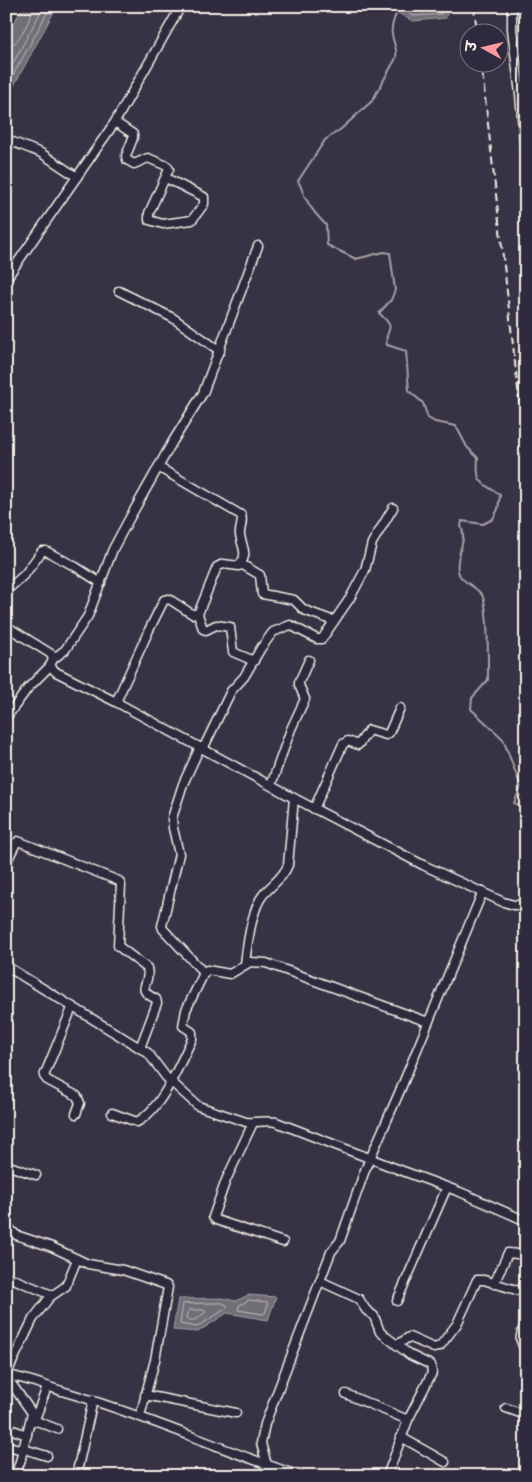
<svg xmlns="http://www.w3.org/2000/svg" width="532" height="1482" font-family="Delius,'Playpen Sans Deva',sans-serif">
  <rect width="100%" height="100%" fill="#373244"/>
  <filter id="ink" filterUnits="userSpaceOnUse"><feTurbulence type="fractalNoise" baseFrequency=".02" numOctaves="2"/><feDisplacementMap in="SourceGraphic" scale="10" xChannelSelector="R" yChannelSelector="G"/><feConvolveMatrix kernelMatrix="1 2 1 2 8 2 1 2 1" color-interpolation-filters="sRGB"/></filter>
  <g filter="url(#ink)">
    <g fill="#726e77" stroke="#a6a2a4">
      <path d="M23,6H57L11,91L6,96V38Z"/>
      <path d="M394,6H449L446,18L413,21L394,11Z"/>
      <path d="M248,1295L276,1297L268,1320L227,1313L198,1332L173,1330L178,1299L222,1298L236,1301Z"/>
    </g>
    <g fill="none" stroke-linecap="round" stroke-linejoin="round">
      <g stroke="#c0bdbb" stroke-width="1">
        <path d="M399,6L400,9L414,16L441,14L444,6"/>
        <path d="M6,45C10,45 11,45 14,43C21,39 33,14 33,6"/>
        <path d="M6,76L44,6"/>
        <path d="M6,88L51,6"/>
        <path d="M249,1300L267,1302L268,1304L265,1313L263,1314L238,1310L239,1306Z"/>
        <path d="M222,1303L227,1305V1308L197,1327L180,1324L183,1304Z"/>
        <path d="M189,1310H204L206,1312L195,1320H189L186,1318Z"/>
      </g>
      <path stroke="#a6a2a4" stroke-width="2" d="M399,6C396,15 390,25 392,34C393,43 398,49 396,58L372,101L341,129L325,140L298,181C302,187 302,193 306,199C311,209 318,217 326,225L327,245L356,259L384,252L390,253L395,290L391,300L379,313C400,332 383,327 387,345L406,351L409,391L423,403L428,418L435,422L456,426L467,447L478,458C476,484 480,481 500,495L498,509L493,519L483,524L462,521L461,526C468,542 455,553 458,571C460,582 476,586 482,595C489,607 488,664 488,680L472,698L471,709L503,739L521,787L514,803L526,810"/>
      <g stroke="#f4f1e8" stroke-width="11">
        <g id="minor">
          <path d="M512,6V29L520,94L526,164"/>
          <path d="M115,122L133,134V138L126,156L127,160L134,164L148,158L167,166L169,169L149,213V220L163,224L192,220L204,204V197L166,178"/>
          <path d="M8,140L41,153L77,177"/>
          <path d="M6,279L115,122L181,6"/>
          <path d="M119,291L173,318L220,351"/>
          <path d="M241,564L260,575L262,594L294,600L304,610L334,621"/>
          <path d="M6,591L25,574L42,551H46L76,567L101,583"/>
          <path d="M198,614L203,629L206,630L216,625L230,627L233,652L254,661"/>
          <path d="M6,626L51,654L53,659L50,666L56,672L116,702L288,795L423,865L503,902L514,905H526"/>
          <path d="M53,659L65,650L88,616L113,549L128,521L173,441L203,393L258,246"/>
          <path d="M116,702L149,630L164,600L169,599L192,614H198L217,567L223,564L239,566C249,553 242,548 240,535C239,528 244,522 241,515L158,467"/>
          <path d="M6,718L28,688L50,666"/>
          <path d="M200,747L183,784L172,818L173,828L179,854L162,926L163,929L204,973"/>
          <path d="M203,749L231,691L244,677L261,648L273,632L290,625L317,639H322L324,636L350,598L365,570L372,543L393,508"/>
          <path d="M271,785L291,729L305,699L299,685V682L309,660"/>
          <path d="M314,809L343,744L348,741L358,745L369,730L386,735L389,733L400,708"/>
          <path d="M6,863L16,843L18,841L119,881L121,885L118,946L147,968C152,986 133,988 156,999L157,1003L140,1048"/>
          <path d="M245,964C247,946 252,908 263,895C271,885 284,877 288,865L294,798"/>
          <path d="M6,966L148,1053L166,1077L198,1106L246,1122C257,1123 265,1120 276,1122L400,1170L460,1192L526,1221"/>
          <path d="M72,1008L44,1076L47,1080L77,1096L80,1103L76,1114"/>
          <path d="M112,1113L137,1122C162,1109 180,1063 192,1039V1032L183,1026L186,1010L204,973L207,970L230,974L250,962L266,963L428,1022"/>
          <path d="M253,1123L226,1180L213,1217L216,1220L283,1242"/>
          <path d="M6,1165L36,1175"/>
          <path d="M6,1225L16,1235L52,1247L88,1264L123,1270L166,1285L168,1287L155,1360L140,1416"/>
          <path d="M6,1276L52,1295"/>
          <path d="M320,1281L359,1299L366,1310L374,1316L380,1332L410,1355L431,1365L432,1373L408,1420L387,1476"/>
          <path d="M494,1284L508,1253L526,1255"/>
          <path d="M397,1301L447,1187"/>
          <path d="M526,1322C521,1334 517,1339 526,1350"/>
          <path d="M397,1345L409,1337L434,1348L440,1346L457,1324L477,1280H484L526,1293"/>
          <path d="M6,1375C27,1378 45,1386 65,1392C145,1415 221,1450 300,1476"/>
          <path d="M6,1375L33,1319L50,1297L66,1286L77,1259"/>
          <path d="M6,1376L32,1413L20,1462"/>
          <path d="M346,1394L408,1420"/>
          <path d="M145,1395L236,1413"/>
          <path d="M506,1408L526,1415"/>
          <path d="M34,1420L57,1429"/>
          <path d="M34,1422L47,1387"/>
          <path d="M10,1429L27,1435"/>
          <path d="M401,1437L445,1462"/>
          <path d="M6,1445L22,1450"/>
          <path d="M24,1449L47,1456"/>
          <path d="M15,1476L21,1459"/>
          <path d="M76,1476L93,1400"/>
          <path d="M265,1476L267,1465L261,1443L265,1424L331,1252L340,1241L365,1170L399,1093L483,891"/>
          <path d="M524,1476L526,1474"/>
        </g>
      </g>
      <use href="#minor" stroke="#2f2a3d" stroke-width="8"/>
      <g stroke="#f4f1e8" stroke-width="2" stroke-dasharray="8 4" stroke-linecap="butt">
        <path d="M474,6L477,32"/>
        <path d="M481,62L526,460"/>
        <path d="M520,350L526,380"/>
      </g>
    </g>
  </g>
  <rect width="532" height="1482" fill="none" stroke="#2f2a3d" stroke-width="25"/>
  <rect x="12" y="12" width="507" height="1457" fill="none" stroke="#f4f1e8" stroke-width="2" filter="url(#ink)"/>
  <g transform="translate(484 48) rotate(278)"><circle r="24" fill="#2f2a3d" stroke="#7e7a81"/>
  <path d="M0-4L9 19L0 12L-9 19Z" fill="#ff9aa2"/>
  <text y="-8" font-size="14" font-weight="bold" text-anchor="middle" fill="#f4f1e8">उ</text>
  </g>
</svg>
